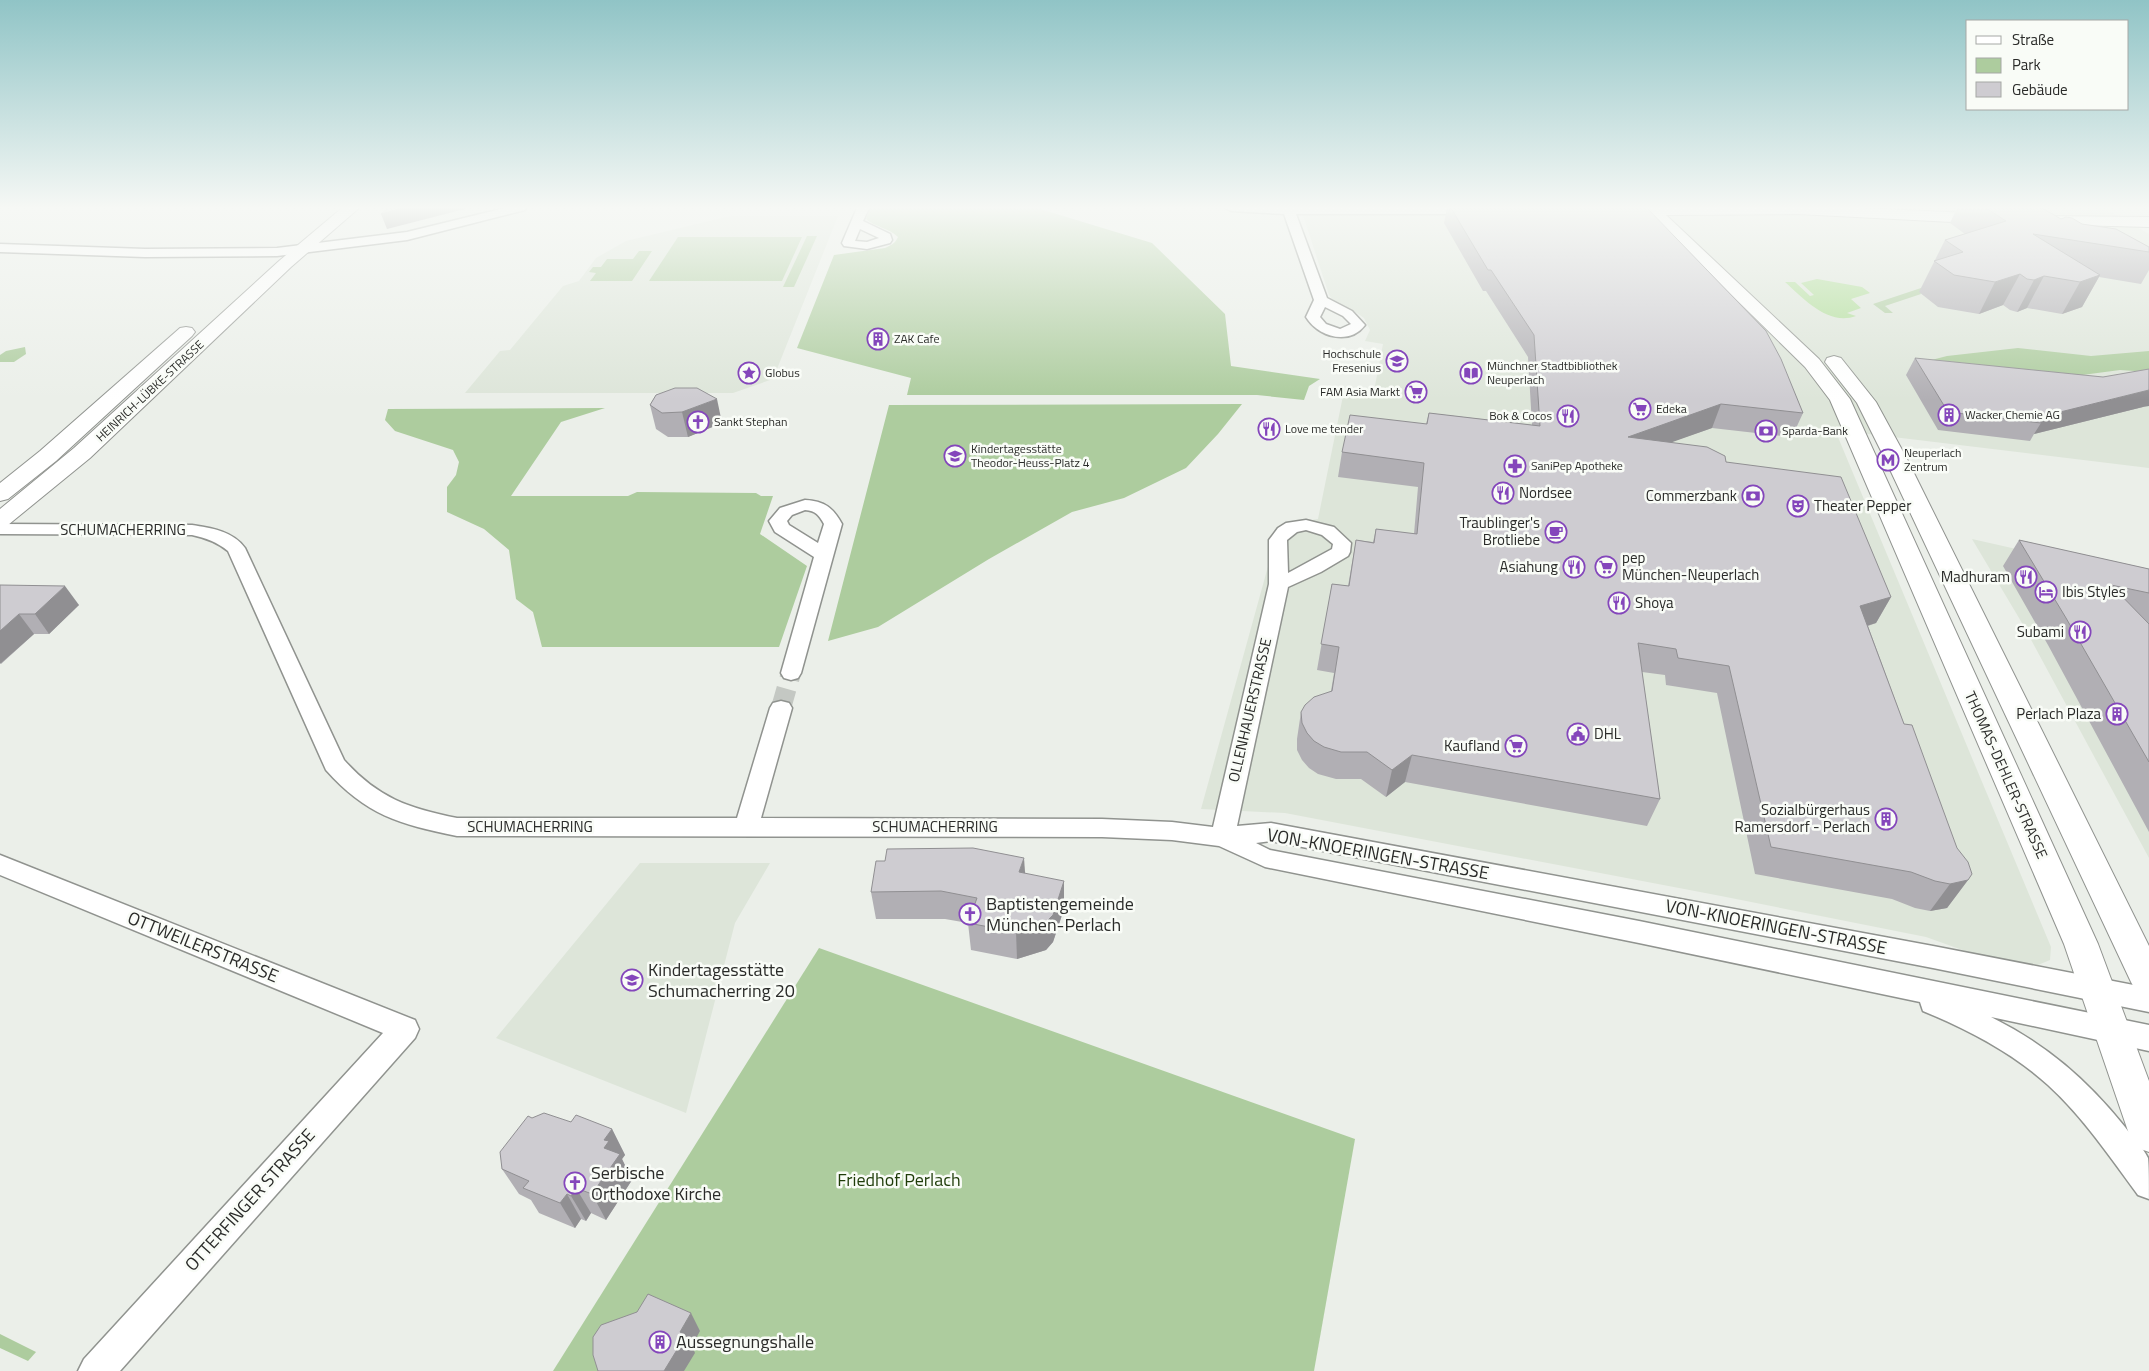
<svg xmlns="http://www.w3.org/2000/svg" width="2149" height="1371" font-family="'Titillium Web',sans-serif">
  <rect width="100%" height="100%" fill="#ebefe9"/>
  <g fill="#dde5d9">
    <path d="M1204,208H2018L2058,211L2104,208L2149,234V468L1835,430L2051,947L2050,960L2038,965L1982,957L1926,937L1721,896L1285,813L1201,809L1272,552L1273,535L1282,525L1318,519L1343,396H1373L1383,344L1365,341L1370,330L1364,318L1351,309L1335,303L1329,295L1303,215L1245,214Z"/>
    <path d="M730,216H838L773,379L733,393H465L500,351L510,350L563,286L579,281L596,258L626,241Z"/>
    <path d="M1972,539L2073,562L2149,585V858L2022,623Z"/>
    <path d="M640,863H770L735,923L686,1113L496,1038Z"/>
  </g>
  <g fill="#adcc9e">
    <path d="M870,208H1037L1152,243L1225,314L1231,366L1320,379L1309,386L1304,400L1257,395H907L911,378L797,348L834,255L885,248C891,245 895,244 898,237C889,228 875,227 866,219Z"/>
    <path d="M807,236H817L794,287H783Z"/>
    <path d="M678,237H802L782,281H649Z"/>
    <path d="M639,251H652L632,281H590L596,273L589,272L593,267H601L607,259H633Z"/>
    <path d="M1930,285L1920,292L1921,294L1885,306L1893,313H1885L1873,304Z"/>
    <path d="M25,347L26,354L14,362H0V355L6,351Z"/>
    <path d="M2018,348L2091,356L2149,351V372L2120,370L2067,377L1916,364L1947,356Z"/>
    <path d="M1242,404L1218,434L1186,468L1124,498L1072,512L989,559L878,627L828,641L889,405Z"/>
    <path d="M605,408L561,422L511,496H628L637,492L756,493L761,496H773L760,534L807,566L779,647H542L533,612L516,599L509,550L484,529L447,512V487L456,475L459,462L453,450L395,431L385,420L388,409Z"/>
    <path d="M819,948L1355,1139L1314,1371H553Z"/>
    <path d="M0,1334L36,1352L28,1361L0,1348Z"/>
  </g>
  <path fill="#addc94" d="M1817,279L1862,287L1870,293L1851,299L1861,308L1847,313L1856,316C1828,326 1804,299 1785,282H1795L1810,296L1814,295L1801,283Z"/>
  <g fill="none" stroke-linecap="round" stroke-linejoin="round">
    <path stroke="#c4c8c3" stroke-width="20" stroke-dasharray="20 10" stroke-linecap="butt" d="M781,708L791,673"/>
    <g stroke="#90938f" stroke-width="3">
      <g id="street">
        <path d="M505,208H526L525,210L407,240L277,256L145,257L0,252V244L145,249L277,248L407,232Z"/>
        <path d="M857,208H869L863,221L890,234L892,240L890,243L867,249L844,246L842,243ZM860,229L879,238L867,242L855,241Z"/>
        <path d="M1226,208H1478L1481,211L1475,214H1296L1327,298L1352,311L1365,325C1349,346 1318,337 1306,317L1314,300L1284,214L1231,211ZM1325,307L1343,316L1351,324L1340,329L1326,324L1320,317Z"/>
        <path d="M805,500C825,501 833,508 842,524L801,673L798,678L791,680L784,678L781,673L814,557L775,532L769,521L780,508ZM805,510C816,511 819,515 824,524L818,543L789,525L787,521L792,515Z"/>
        <path d="M1306,520L1334,527L1351,543L1350,552L1348,556L1321,572L1288,587L1237,826L1271,823L1933,946L2149,988V1012L1933,968L1271,841L1256,843L1270,850L1639,921L2149,1025V1051L1991,1017C2047,1045 2086,1079 2125,1127C2132,1137 2143,1147 2148,1158C2149,1165 2149,1190 2149,1199L2138,1195C2110,1157 2083,1117 2048,1085C2013,1053 1967,1029 1923,1011L1920,1002L1639,943L1265,867L1219,846L1172,840L1102,837L457,836C399,824 366,815 326,770L228,551C217,542 206,538 192,535L0,534V524L192,525C211,528 233,531 245,548L344,760C378,798 408,808 457,818H737L770,708L773,703L781,701L789,703L792,708L761,818L1102,819L1172,822L1213,827L1269,584V540L1278,528L1286,523ZM1306,530L1322,535L1333,544L1332,549L1288,573L1287,540L1297,532Z"/>
        <path d="M0,855L415,1020L419,1029L415,1038L120,1371H78L84,1359L383,1033L0,875Z"/>
      </g>
    </g>
    <g stroke="#90938f" stroke-width="2">
      <g id="secondary">
        <path d="M342,208H359L291,267L90,458L8,525L0,527V509L74,448L279,261Z"/>
        <path d="M1643,208H1860L1991,214L1996,216L1999,219L1996,222L1991,224L1798,214L1666,215L1819,359L1850,399L2098,944L2149,1081V1152L2135,1147L2129,1134L2064,944L1830,400L1805,367Z"/>
        <path d="M2041,216L2149,217V227L2036,224L2033,221L2036,218Z"/>
        <path d="M186,327L192,328L195,332L192,336L56,461L8,499L0,501V483L40,451L180,328Z"/>
        <path d="M1834,356L1841,358L1876,402L1907,459L2149,946V997L2137,993L2131,982L1885,459L1857,403L1825,362L1827,358Z"/>
      </g>
    </g>
    <use href="#street" fill="#fff" fill-rule="evenodd"/>
    <use href="#secondary" fill="#fff" fill-rule="evenodd"/>
  </g>
  <g fill="#b1afb4">
    <path d="M1447,208H1647L1803,413L1792,437L1712,428L1671,442L1726,462L1891,597L1876,623L1868,626L1904,724L1968,880L1947,908L1930,911L1915,908L1892,899L1755,874L1717,693L1666,685L1665,675L1642,672L1660,799L1647,826L1405,782L1386,797L1361,779H1336L1318,774L1309,768L1302,760L1297,750V739L1301,712L1331,691L1334,673L1317,670L1332,584L1348,586L1356,540L1373,542L1376,529L1414,534L1418,487L1338,477L1342,452L1426,424L1429,413L1532,425L1528,357L1486,291H1483L1444,223Z"/>
    <path d="M1957,208H2042L2061,219L2082,224L2149,247V270L2141,284L2099,277L2082,307L2062,314L2027,308L2017,312L2010,310L2003,305L1979,314L1938,307L1919,292L1945,240L1965,234L1950,223Z"/>
    <path d="M1915,358L2143,407L2034,434L2030,441L1938,430L1906,375Z"/>
    <path d="M656,395L722,423L688,437H668L656,429L650,405Z"/>
    <path d="M2019,540L2149,569V832L2048,645L2003,566Z"/>
    <path d="M0,585L79,605L49,634H34L1,664Z"/>
    <path d="M1025,874L1064,909L1053,942L1046,950L1017,959L971,950L968,923L945,919H876L871,892Z"/>
    <path d="M532,1118L571,1122L612,1129L625,1155L622,1159L632,1180L606,1220L591,1213L586,1221L581,1219L575,1228L539,1213L531,1200L519,1194L502,1169Z"/>
  </g>
  <g fill="#908f92">
    <path d="M402,208H465V209L387,229L381,214Z"/>
    <path d="M2020,274L2003,305L1979,314L1995,282Z"/>
    <path d="M2100,275L2082,307L2062,314L2080,282Z"/>
    <path d="M2044,276L2027,308L2017,312L2034,280Z"/>
    <path d="M2149,390V406L2143,407L2034,434L2041,423L2040,417Z"/>
    <path d="M717,399L722,423L688,437L682,412Z"/>
    <path d="M1721,404L1712,428L1619,461L1628,437Z"/>
    <path d="M65,586L79,605L49,634L35,614Z"/>
    <path d="M1891,597L1876,623L1846,632L1860,606Z"/>
    <path d="M19,614L34,634L0,664V631Z"/>
    <path d="M1412,755L1405,782L1386,797L1392,770Z"/>
    <path d="M1024,858L1026,885L1019,872Z"/>
    <path d="M1968,880L1947,908L1930,911L1950,884Z"/>
    <path d="M1064,881V909L1053,942L1046,950L1017,959L1016,932Z"/>
    <path d="M612,1129L625,1155L622,1159L632,1180L606,1220L592,1194L604,1148V1140Z"/>
    <path d="M576,1188L591,1213L586,1221L571,1196Z"/>
    <path d="M567,1194L581,1219L575,1228L560,1203Z"/>
    <path d="M691,1313L700,1331L692,1346L695,1353L684,1371H664L680,1332Z"/>
  </g>
  <g fill="#ceccd1" stroke="#908f92">
    <path d="M388,208H402L381,214Z"/>
    <path d="M1451,208H1647L1766,331L1781,359L1803,413L1721,404L1628,437L1707,447L1725,456L1726,462L1841,477L1891,597L1860,606L1904,724L1912,725L1957,848L1968,862L1972,874L1968,880L1950,884L1935,881L1911,872L1771,847L1729,666L1678,658L1676,649L1638,643L1660,799L1412,755L1392,770L1367,752H1341L1324,747L1314,741L1307,733L1302,723L1301,712L1305,705L1314,697L1332,691L1339,647L1321,644L1332,584L1349,586L1356,540L1374,543L1376,529L1417,534L1424,463L1342,452L1350,415L1427,424L1429,413L1540,426L1534,335L1491,270H1488Z"/>
    <path d="M1986,208H2042L2061,219L2066,217L2072,218L2082,224L2116,229L2149,247V252L2033,234L2100,275L2080,282L2044,276L2034,280L2027,279L2020,274L1995,282L1954,275L1934,261L1963,252L1945,240L2006,221Z"/>
    <path d="M1915,358L2103,377L2149,369V390L2040,417L2041,423L1948,412Z"/>
    <path d="M675,388H697L717,399L682,412L662,413L650,405L656,395Z"/>
    <path d="M2019,540L2149,569V593L2111,585L2149,624V762L2066,618Z"/>
    <path d="M0,585L65,586L35,614H19L0,631Z"/>
    <path d="M973,848L1024,858L1019,872L1064,881L1053,915L1045,923L1016,932L968,923L977,898L941,891L871,892L876,861H885L887,849Z"/>
    <path d="M544,1113L571,1122L576,1115L612,1129L604,1140L609,1141L604,1148L620,1154L592,1194L576,1188L571,1196L567,1194L560,1203L523,1188L529,1181L502,1169L500,1152L528,1116L532,1118Z"/>
    <path d="M648,1294L691,1313L680,1332L686,1335L664,1371H598L593,1355V1337L601,1325L637,1312Z"/>
  </g>
  <linearGradient id="sky" x2="0" y2="1"><stop stop-color="#90c4c6"/><stop offset="0.52" stop-color="#f6f8f5"/><stop offset="1" stop-color="#f6f8f5" stop-opacity="0"/></linearGradient>
  <rect width="2149" height="400" fill="url(#sky)"/>
  <defs>
    <g id="building-ring" transform="scale(1.125)"><circle r="9.5" fill="#f9fcf7" stroke="#8446bb" stroke-width="1.5"/><path d="M-4-6H4V6H1V3H-1V6H-4ZM-2.5-4.3h1.7v1.8h-1.7ZM.8-4.3h1.7v1.8H.8ZM-2.5-1h1.7V.8h-1.7ZM.8-1h1.7V.8H.8Z" fill="#8446bb"/></g>
    <g id="school-ring" transform="scale(1.125)"><circle r="9.5" fill="#f9fcf7" stroke="#8446bb" stroke-width="1.5"/><path d="M0-5L7-2L0 1L-7-2ZM-4 1L0 2.5L4 1V4Q0 6-4 4Z" fill="#8446bb"/></g>
    <g id="sight-ring" transform="scale(1.125)"><circle r="9.5" fill="#f9fcf7" stroke="#8446bb" stroke-width="1.5"/><path d="M0-6L1.8-2.2L6-1.7L2.9 1.2L3.7 5.4L0 3.3L-3.7 5.4L-2.9 1.2L-6-1.7L-1.8-2.2Z" fill="#8446bb"/></g>
    <g id="library-ring" transform="scale(1.125)"><circle r="9.5" fill="#f9fcf7" stroke="#8446bb" stroke-width="1.5"/><path d="M-6-4Q-3-5.5-.7-3.5V5Q-3 3-6 4ZM6-4Q3-5.5 .7-3.5V5Q3 3 6 4Z" fill="#8446bb"/></g>
    <g id="supermarket-ring" transform="scale(1.125)"><circle r="9.5" fill="#f9fcf7" stroke="#8446bb" stroke-width="1.5"/><path d="M-6-5.5h2.5l.6 2H6L4.5 2H-2.5L-4.4-4H-6ZM-1.5 3.2a1.3 1.3 0 1 0 .1 0ZM3 3.2a1.3 1.3 0 1 0 .1 0Z" fill="#8446bb"/></g>
    <g id="restaurant-ring" transform="scale(1.125)"><circle r="9.5" fill="#f9fcf7" stroke="#8446bb" stroke-width="1.5"/><path d="M-5-6h1v4h1v-4h1v4h1v-4h1v5L-1.5 .5V6h-2V.5L-5-1ZM5-6V6H3V1.5H1.5Q1.5-4 5-6Z" fill="#8446bb"/></g>
    <g id="church-ring" transform="scale(1.125)"><circle r="9.5" fill="#f9fcf7" stroke="#8446bb" stroke-width="1.5"/><path d="M-1.2-6h2.4v3.5h3.3v2.4h-3.3V6h-2.4V-.1h-3.3v-2.4h3.3Z" fill="#8446bb"/></g>
    <g id="bank-ring" transform="scale(1.125)"><circle r="9.5" fill="#f9fcf7" stroke="#8446bb" stroke-width="1.5"/><path d="M-6-4H6V4H-6ZM0-2.3a2.3 2.3 0 1 0 0 4.6a2.3 2.3 0 1 0 0-4.6Z" fill="#8446bb"/></g>
    <g id="metro-ring" transform="scale(1.125)"><circle r="9.5" fill="#f9fcf7" stroke="#8446bb" stroke-width="1.5"/><path d="M-5.5 5V-5H-3L0 0L3-5H5.5V5H3V-.5L0 4L-3-.5V5Z" fill="#8446bb"/></g>
    <g id="pharmacy-ring" transform="scale(1.125)"><circle r="9.5" fill="#f9fcf7" stroke="#8446bb" stroke-width="1.5"/><path d="M-2-6h4v4h4v4h-4v4h-4v-4h-4v-4h4Z" fill="#8446bb"/></g>
    <g id="theatre-ring" transform="scale(1.125)"><circle r="9.5" fill="#f9fcf7" stroke="#8446bb" stroke-width="1.5"/><path d="M-5-5.5Q0-4 5-5.5V0Q5 5 0 6Q-5 5-5 0ZM-3.3-2.5H-1v1.5H-3.3ZM1-2.5H3.3v1.5H1ZM-2.8 1Q0 5.5 2.8 1Z" fill="#8446bb"/></g>
    <g id="cafe-ring" transform="scale(1.125)"><circle r="9.5" fill="#f9fcf7" stroke="#8446bb" stroke-width="1.5"/><path d="M-5.5-4.5H6V0H3Q3 3.5 0 3.5H-2.5Q-5.5 3.5-5.5 0ZM3-3.2v2h1.7v-2ZM-6 4.5H4V6H-6Z" fill="#8446bb"/></g>
    <g id="hotel-ring" transform="scale(1.125)"><circle r="9.5" fill="#f9fcf7" stroke="#8446bb" stroke-width="1.5"/><path d="M-6-4.5h1.5V1H6V5H4.5V3h-9V5H-6ZM-4 0a1.8 1.8 0 1 1 3.6 0ZM.5 0V-2.5h3Q6-2.5 6 0Z" fill="#8446bb"/></g>
    <g id="civic-ring" transform="scale(1.125)"><circle r="9.5" fill="#f9fcf7" stroke="#8446bb" stroke-width="1.5"/><path d="M-.6-6.5H3V-4.5H.6V-3L4-1V1h2V6H-6V1h2V-1L-.6-3ZM-1.2 2.5V6h2.4V2.5Z" fill="#8446bb"/></g>
  </defs>
  <g fill-rule="evenodd">
    <use href="#building-ring" x="878" y="339"/>
    <use href="#school-ring" x="1397" y="361"/>
    <use href="#sight-ring" x="749" y="373"/>
    <use href="#library-ring" x="1471" y="373"/>
    <use href="#supermarket-ring" x="1416" y="392"/>
    <use href="#supermarket-ring" x="1640" y="409"/>
    <use href="#building-ring" x="1949" y="415"/>
    <use href="#restaurant-ring" x="1568" y="416"/>
    <use href="#church-ring" x="698" y="422"/>
    <use href="#restaurant-ring" x="1269" y="429"/>
    <use href="#bank-ring" x="1766" y="431"/>
    <use href="#school-ring" x="955" y="456"/>
    <use href="#metro-ring" x="1888" y="460"/>
    <use href="#pharmacy-ring" x="1515" y="466"/>
    <use href="#restaurant-ring" x="1503" y="493"/>
    <use href="#bank-ring" x="1753" y="496"/>
    <use href="#theatre-ring" x="1798" y="506"/>
    <use href="#cafe-ring" x="1556" y="532"/>
    <use href="#restaurant-ring" x="1574" y="567"/>
    <use href="#supermarket-ring" x="1606" y="567"/>
    <use href="#restaurant-ring" x="2026" y="577"/>
    <use href="#hotel-ring" x="2046" y="592"/>
    <use href="#restaurant-ring" x="1619" y="603"/>
    <use href="#restaurant-ring" x="2080" y="632"/>
    <use href="#building-ring" x="2117" y="714"/>
    <use href="#civic-ring" x="1578" y="734"/>
    <use href="#supermarket-ring" x="1516" y="746"/>
    <use href="#building-ring" x="1886" y="819"/>
    <use href="#church-ring" x="970" y="914"/>
    <use href="#school-ring" x="632" y="980"/>
    <use href="#church-ring" x="575" y="1183"/>
    <use href="#building-ring" x="660" y="1342"/>
  </g>
  <g text-anchor="middle" stroke-width="5" stroke-linejoin="round" paint-order="stroke">
    <g font-size="12" fill="#2a2b29" stroke="#f9fcf7" text-anchor="start">
      <text x="894" y="343">ZAK Cafe</text>
      <text x="1381" y="358" text-anchor="end">Hochschule<tspan x="1381" dy="14">Fresenius</tspan></text>
      <text x="1487" y="370">Münchner Stadtbibliothek<tspan x="1487" dy="14">Neuperlach</tspan></text>
      <text x="765" y="377">Globus</text>
      <text x="1400" y="396" text-anchor="end">FAM Asia Markt</text>
      <text x="1656" y="413">Edeka</text>
      <text x="1965" y="419">Wacker Chemie AG</text>
      <text x="1552" y="420" text-anchor="end">Bok &amp; Cocos</text>
      <text x="714" y="426">Sankt Stephan</text>
      <text x="1285" y="433">Love me tender</text>
      <text x="1782" y="435">Sparda-Bank</text>
      <text x="971" y="453">Kindertagesstätte<tspan x="971" dy="14">Theodor-Heuss-Platz 4</tspan></text>
      <text x="1904" y="457">Neuperlach<tspan x="1904" dy="14">Zentrum</tspan></text>
      <text x="1531" y="470">SaniPep Apotheke</text>
    </g>
    <g font-size="12" fill="#2a2b29" stroke="#f9fcf7">
      <text transform="translate(150 391) rotate(-43)" y="4">HEINRICH-LÜBKE-STRASSE</text>
    </g>
    <g font-size="15" fill="#2a2b29" stroke="#f9fcf7" text-anchor="end">
      <text x="1519" y="498" text-anchor="start">Nordsee</text>
      <text x="1737" y="501">Commerzbank</text>
      <text x="1814" y="511" text-anchor="start">Theater Pepper</text>
      <text x="1540" y="528">Traublinger's<tspan x="1540" dy="17">Brotliebe</tspan></text>
      <text x="1622" y="563" text-anchor="start">pep<tspan x="1622" dy="17">München-Neuperlach</tspan></text>
      <text x="1558" y="572">Asiahung</text>
      <text x="2010" y="582">Madhuram</text>
      <text x="2062" y="597" text-anchor="start">Ibis Styles</text>
      <text x="1635" y="608" text-anchor="start">Shoya</text>
      <text x="2064" y="637">Subami</text>
      <text x="2101" y="719">Perlach Plaza</text>
      <text x="1594" y="739" text-anchor="start">DHL</text>
      <text x="1500" y="751">Kaufland</text>
      <text x="1870" y="815">Sozialbürgerhaus<tspan x="1870" dy="17">Ramersdorf - Perlach</tspan></text>
    </g>
    <g font-size="15" fill="#2a2b29" stroke="#f9fcf7">
      <text x="123" y="535">SCHUMACHERRING</text>
      <text transform="translate(1250 710) rotate(-77)" y="5">OLLENHAUERSTRASSE</text>
      <text transform="translate(2006 775) rotate(66)" y="5">THOMAS-DEHLER-STRASSE</text>
      <text x="530" y="832">SCHUMACHERRING</text>
      <text x="935" y="832">SCHUMACHERRING</text>
    </g>
    <g font-size="18" fill="#2a2b29" stroke="#f9fcf7">
      <text transform="translate(1378 854) rotate(10)" y="6">VON-KNOERINGEN-STRASSE</text>
      <text transform="translate(1776 927) rotate(11)" y="6">VON-KNOERINGEN-STRASSE</text>
      <text transform="translate(203 947) rotate(22)" y="6">OTTWEILERSTRASSE</text>
      <text transform="translate(250 1200) rotate(-48)" y="6">OTTERFINGER STRASSE</text>
    </g>
    <g font-size="18" fill="#2a2b29" stroke="#f9fcf7" text-anchor="start">
      <text x="986" y="910">Baptistengemeinde<tspan x="986" dy="21">München-Perlach</tspan></text>
      <text x="648" y="976">Kindertagesstätte<tspan x="648" dy="21">Schumacherring 20</tspan></text>
      <text x="591" y="1179">Serbische<tspan x="591" dy="21">Orthodoxe Kirche</tspan></text>
      <text x="676" y="1348">Aussegnungshalle</text>
    </g>
    <g font-size="18" fill="#1f3c09" stroke="#f9fcf7">
      <text x="899" y="1186">Friedhof Perlach</text>
    </g>
  </g>
  <rect x="1966" y="20" width="162" height="90" fill="#f9fcf7" stroke="#a6a8a5"/>
  <rect x="1976" y="36" width="25" height="8" fill="#ffffff" stroke="#a6a8a5"/>
  <text x="2012" y="45" font-size="15" fill="#2a2b29">Straße</text>
  <rect x="1976" y="58" width="25" height="15" fill="#adcc9e" stroke="#a6a8a5"/>
  <text x="2012" y="70" font-size="15" fill="#2a2b29">Park</text>
  <rect x="1976" y="82" width="25" height="15" fill="#ceccd1" stroke="#a6a8a5"/>
  <text x="2012" y="95" font-size="15" fill="#2a2b29">Gebäude</text>
</svg>
